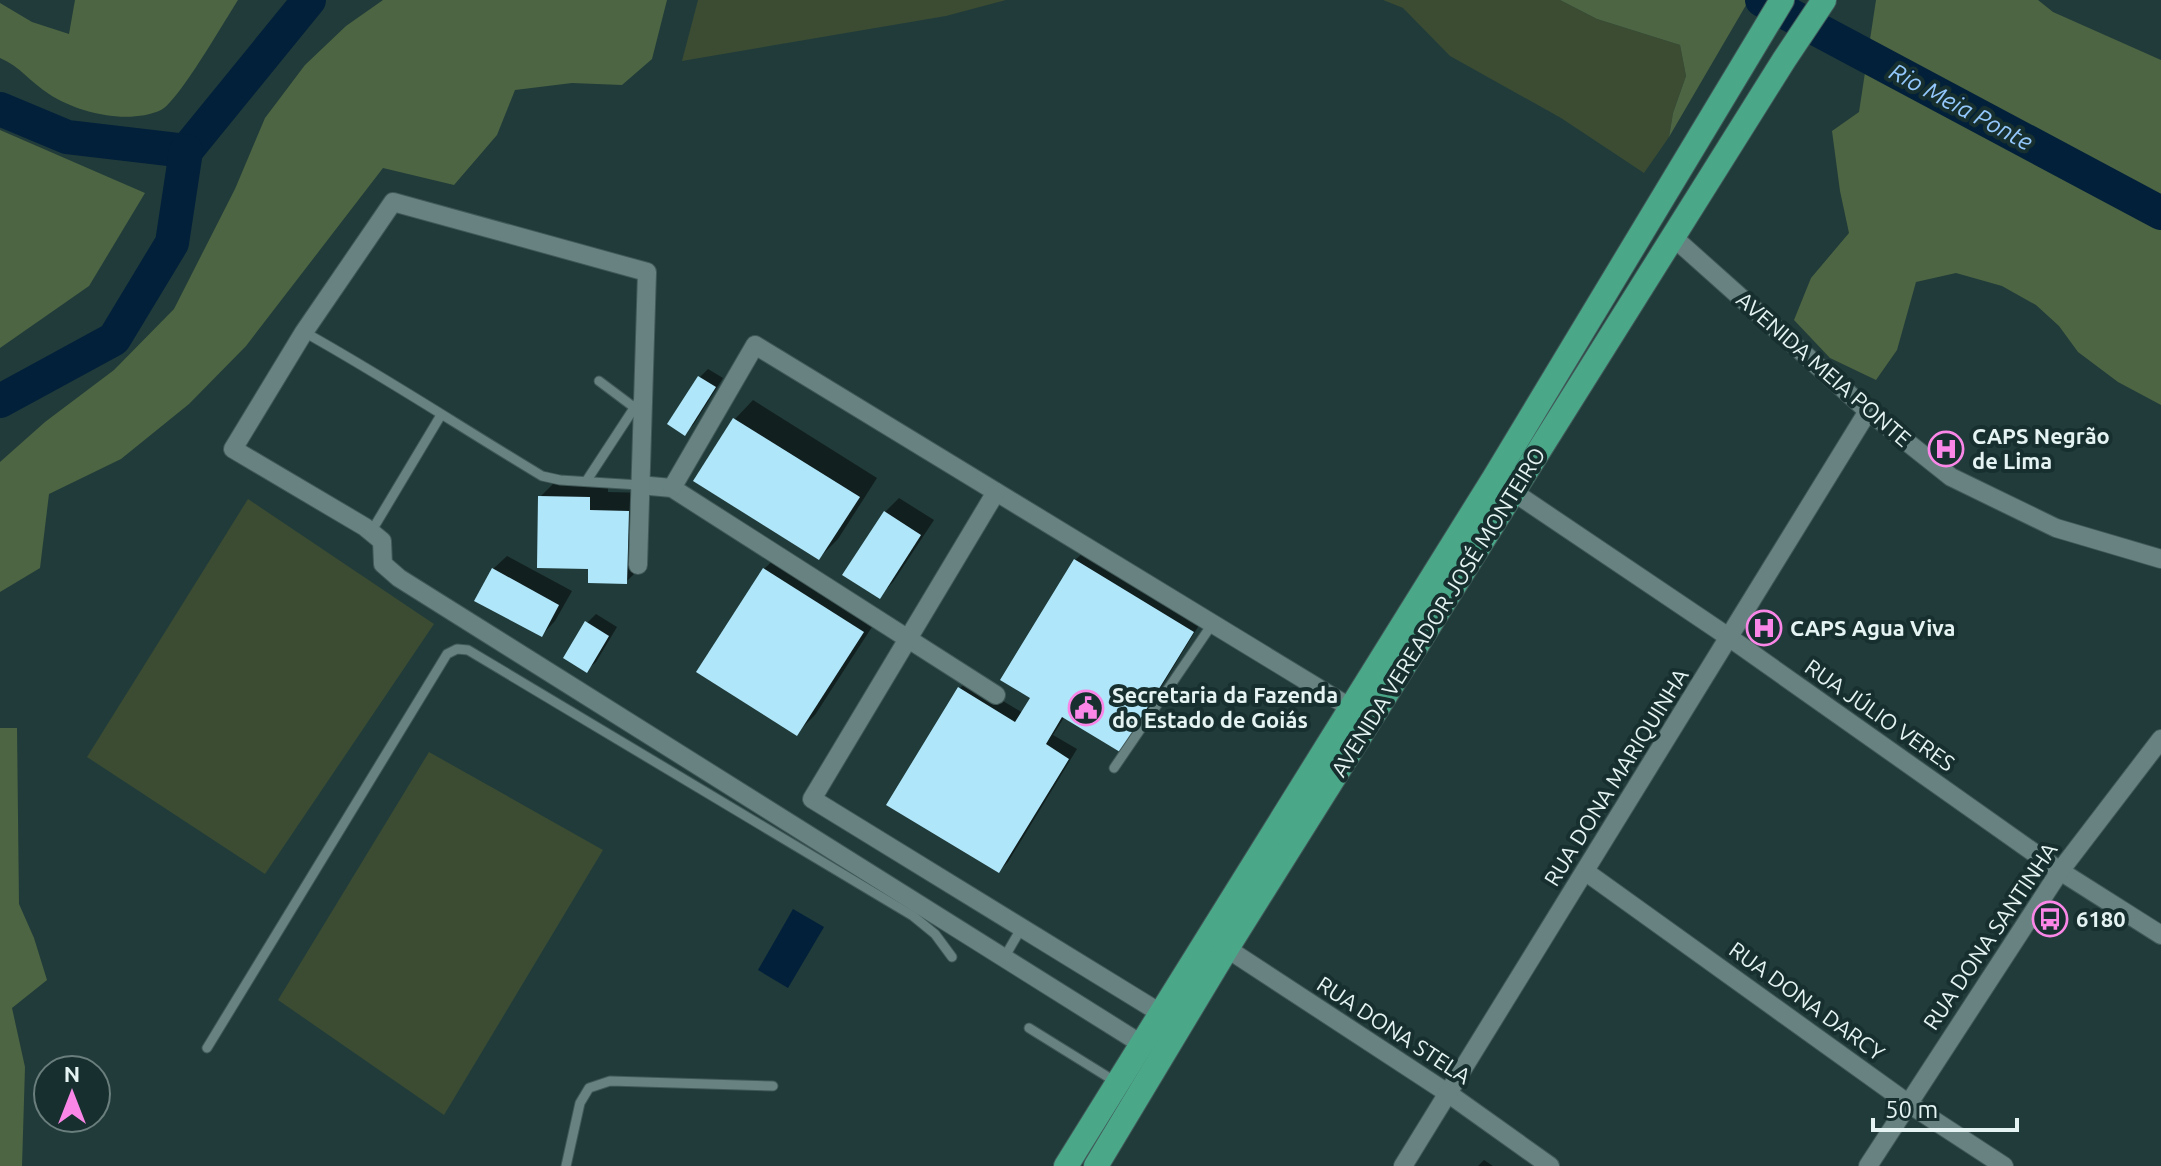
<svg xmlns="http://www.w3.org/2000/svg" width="2161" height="1166" font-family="Ubuntu,sans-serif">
  <rect width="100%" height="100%" fill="#213b3a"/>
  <g fill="#3b4c33">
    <path d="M698,0H1006L946,16L682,61Z"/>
    <path d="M1383,0H1560L1597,19L1680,45L1686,76L1673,113L1669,137L1644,173L1561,118L1450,56L1403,8Z"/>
    <path d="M248,499L434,624L265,874L87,757Z"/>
    <path d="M429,752L603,850L444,1115L278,1000Z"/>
  </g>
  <g fill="#4d6542">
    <path d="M75,0H238C225,20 178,102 161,110C128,125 78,113 49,94C31,83 20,66 0,58V3L32,22L69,34Z"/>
    <path d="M383,0H667L652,59L622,85L572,83L515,90L497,135L454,185L383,168L246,346L189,404L121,459L49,494L40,568L0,592V462L45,422L114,370L174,309L235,189L265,118L305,65L346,26Z"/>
    <path d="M1560,0H1749L1669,137L1673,113L1686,76L1680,45L1597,19Z"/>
    <path d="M1876,0H2038L2053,12L2161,60V405L2118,382L2078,352L2059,326L2036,305L2002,286L1956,273L1916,282L1897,350L1876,380L1830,358L1794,320L1811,278L1849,233L1840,191L1832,131L1859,112Z"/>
    <path d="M0,130L145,193L89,286L0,348Z"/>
    <path d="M0,728H17L19,904L34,938L47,980L12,1008L25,1067L22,1166H0Z"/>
  </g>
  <path fill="#02203a" d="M793,909L824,927L788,988L758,970Z"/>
  <g fill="#0007">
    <path d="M708,369L723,378L694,424L685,433L699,378Z"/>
    <path d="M753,400L877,478L838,539L819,558L696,480L735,419Z"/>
    <path d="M559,478L608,479V492L647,493L645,563L626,582L590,567L540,497Z"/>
    <path d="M899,498L934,520L893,582L880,596L885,512Z"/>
    <path d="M783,551L881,613L815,715L796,734L764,569Z"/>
    <path d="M1084,552L1201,622L1128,741L1120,750L1065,716L1053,735L1077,749L1008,862L999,871L959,689L968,680L1023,713L1033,697L1075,560Z"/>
    <path d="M507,556L572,591L555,621L542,635L493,569Z"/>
    <path d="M596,614L617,627L596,662L587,670V623Z"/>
    <path d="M1484,1160L1493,1166H1478Z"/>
  </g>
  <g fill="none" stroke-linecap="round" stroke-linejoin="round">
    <g stroke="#02203a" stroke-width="34">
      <path d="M1762,0L2161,213"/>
      <path d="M0,109L67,137L186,151L309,0"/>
      <path d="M0,401L114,339L172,243L186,151"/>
    </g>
  </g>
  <g fill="#b0e6f9">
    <path d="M698,376L716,387L685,436L667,424Z"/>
    <path d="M733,418L860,497L819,560L693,481Z"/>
    <path d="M538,496L590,497V510L629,511L627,584L588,583V569L537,568Z"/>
    <path d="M884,511L921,535L880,599L842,575Z"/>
    <path d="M1074,559L1194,632L1120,752L1062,717L1046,744L1069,759L999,873L886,805L958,687L1015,722L1030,698L1000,680Z"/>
    <path d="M492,568L559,605L542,637L474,601Z"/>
    <path d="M763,568L864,632L797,736L696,672Z"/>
    <path d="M585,621L609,636L587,673L563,658Z"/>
  </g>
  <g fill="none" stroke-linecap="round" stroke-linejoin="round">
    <g stroke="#415958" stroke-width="11">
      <g id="lane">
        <path d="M304,332C385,377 462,428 542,476L560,480L639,485"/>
        <path d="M599,381L635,408"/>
        <path d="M587,480L640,399"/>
        <path d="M371,532L441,415"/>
        <path d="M1114,768L1213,623"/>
        <path d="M1004,958L1022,927"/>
        <path d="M1029,1028L1116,1082"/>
        <path d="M207,1048L447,654L457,649L468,650L913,916L935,934L952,957"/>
        <path d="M566,1166L580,1103L589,1088L610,1081L773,1086"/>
      </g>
    </g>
    <g stroke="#415958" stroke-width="20">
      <g id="street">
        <path d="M1673,237L1868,411L1951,477L2056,528L2161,559"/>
        <path d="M639,485L672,488L996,695"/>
        <path d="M1503,485L1730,638L2060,871L2161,935"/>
        <path d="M672,488L755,345L1351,708"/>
        <path d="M996,492L812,799L1162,1014"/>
        <path d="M638,565L647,272L393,202L304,332L233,449L365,527L382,541L383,564L399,578L1143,1045"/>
        <path d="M1586,872L1909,1104L2004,1166"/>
        <path d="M1217,942L1449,1094L1550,1166"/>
        <path d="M1403,1166L1868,411"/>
        <path d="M1868,1166L2060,871L2161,739"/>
      </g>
    </g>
    <g stroke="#415958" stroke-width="26">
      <g id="primary">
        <path d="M1066,1166L1494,478L1782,0"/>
        <path d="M1096,1166L1227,948L1784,60L1824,0"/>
      </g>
    </g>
    <use href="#lane" stroke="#678281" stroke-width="9"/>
    <use href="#street" stroke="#678281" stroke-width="18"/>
    <use href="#primary" stroke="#4aa889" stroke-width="24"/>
  </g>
  <defs>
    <g id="hospital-ring" transform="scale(1.8)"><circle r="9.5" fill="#17302f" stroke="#fa87e7" stroke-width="1.5"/><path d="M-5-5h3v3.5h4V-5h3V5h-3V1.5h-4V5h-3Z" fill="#fa87e7"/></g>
    <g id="civic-ring" transform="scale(1.8)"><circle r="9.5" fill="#17302f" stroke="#fa87e7" stroke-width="1.5"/><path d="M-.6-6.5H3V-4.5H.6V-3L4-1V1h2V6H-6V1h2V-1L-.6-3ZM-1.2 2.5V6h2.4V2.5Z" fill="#fa87e7"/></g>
    <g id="bus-ring" transform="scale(1.8)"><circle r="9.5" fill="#17302f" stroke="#fa87e7" stroke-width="1.5"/><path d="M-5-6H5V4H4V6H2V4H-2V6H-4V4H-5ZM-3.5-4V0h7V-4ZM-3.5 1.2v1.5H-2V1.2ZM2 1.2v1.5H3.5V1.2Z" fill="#fa87e7"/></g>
  </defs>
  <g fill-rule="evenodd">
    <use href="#hospital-ring" x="1946" y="449"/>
    <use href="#hospital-ring" x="1764" y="628"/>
    <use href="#civic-ring" x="1086" y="708"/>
    <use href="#bus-ring" x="2050" y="919"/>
  </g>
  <g text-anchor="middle" stroke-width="8" stroke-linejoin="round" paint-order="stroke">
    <g font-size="22" fill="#e5f4f3" stroke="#17302f">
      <text transform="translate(1824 369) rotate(41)" y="8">AVENIDA MEIA PONTE</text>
      <text transform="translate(1438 612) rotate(-58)" y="8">AVENIDA VEREADOR JOSÉ MONTEIRO</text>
      <text transform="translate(1880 715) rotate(35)" y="8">RUA JÚLIO VERES</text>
      <text transform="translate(1616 777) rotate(-58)" y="8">RUA DONA MARIQUINHA</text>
      <text transform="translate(1990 936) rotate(-56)" y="8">RUA DONA SANTINHA</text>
      <text transform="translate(1807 1001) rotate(36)" y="8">RUA DONA DARCY</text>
      <text transform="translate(1394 1030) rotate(33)" y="8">RUA DONA STELA</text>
    </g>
    <g font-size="22" font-weight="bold" fill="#e5f4f3" stroke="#17302f" text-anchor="start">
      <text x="1972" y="444">CAPS Negrão<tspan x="1972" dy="25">de Lima</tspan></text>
      <text x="1790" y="636">CAPS Agua Viva</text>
      <text x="1112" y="703">Secretaria da Fazenda<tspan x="1112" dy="25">do Estado de Goiás</tspan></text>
      <text x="2076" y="927">6180</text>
    </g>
    <g font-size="24" font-style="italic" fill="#94c8fc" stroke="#17302f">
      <text transform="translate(1961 107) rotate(28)" y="8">Rio Meia Ponte</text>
    </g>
  </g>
  <g transform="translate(72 1094)"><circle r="38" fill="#17302f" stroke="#697e7d" stroke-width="2"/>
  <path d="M0-6L14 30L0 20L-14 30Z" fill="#fa87e7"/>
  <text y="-12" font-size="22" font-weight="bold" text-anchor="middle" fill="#e5f4f3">N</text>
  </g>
  <path d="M1873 1118v12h144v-12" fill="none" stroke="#e5f4f3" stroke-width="4"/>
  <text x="1885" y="1118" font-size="24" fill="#e5f4f3" stroke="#17302f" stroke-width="6" paint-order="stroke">50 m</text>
</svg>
